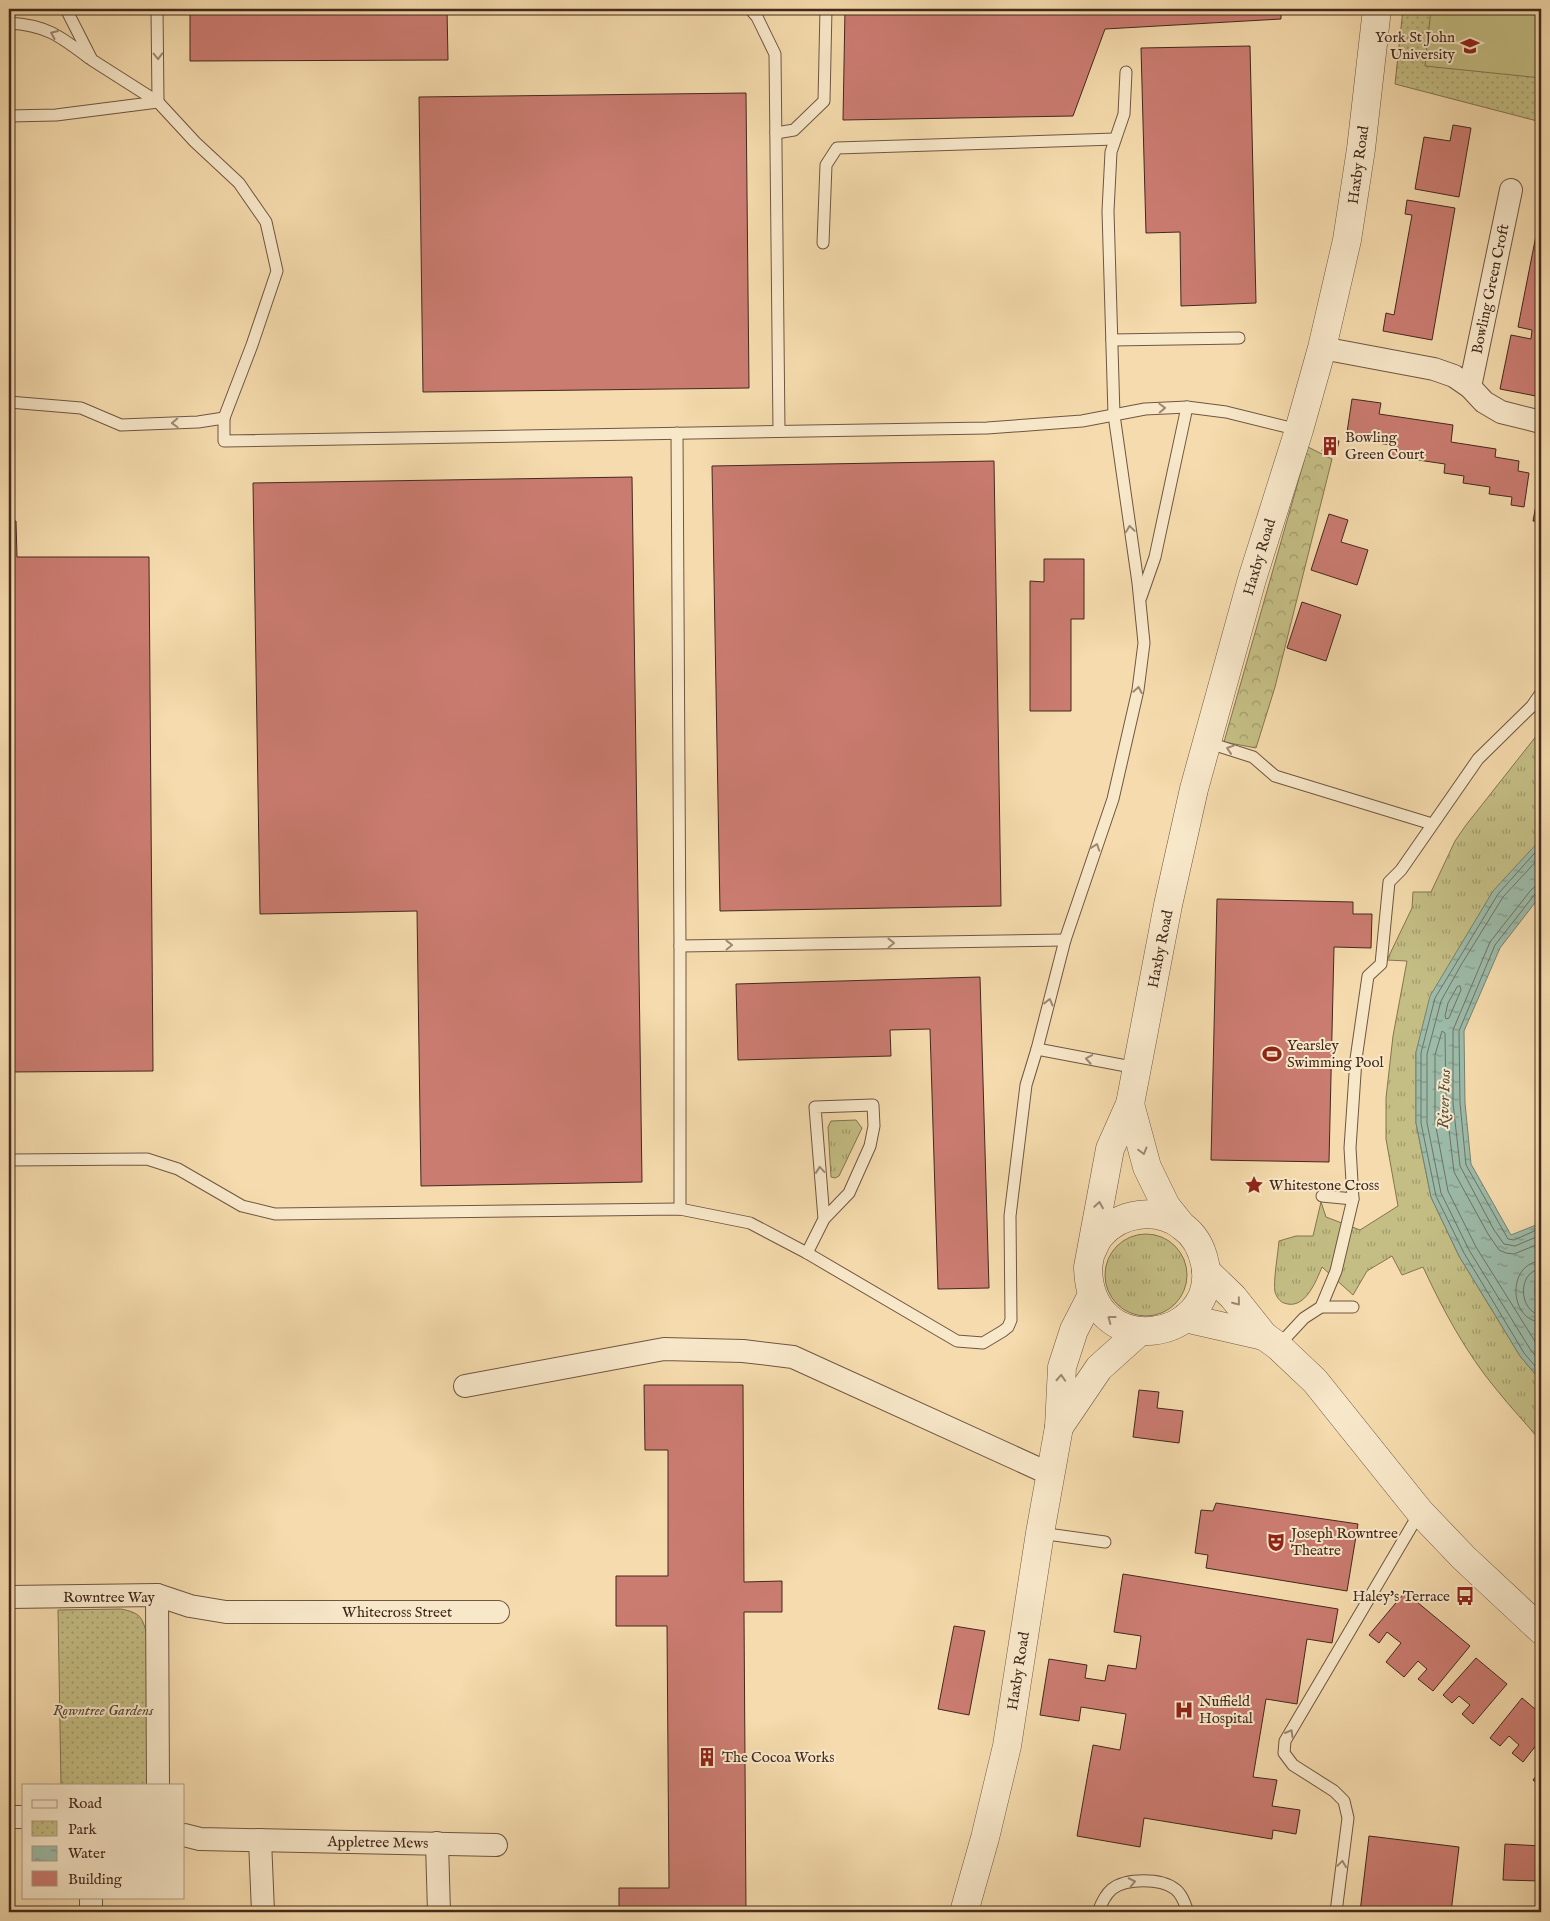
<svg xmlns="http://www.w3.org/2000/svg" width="1550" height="1921" font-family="'IM FELL English',serif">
  <defs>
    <pattern id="grass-tufts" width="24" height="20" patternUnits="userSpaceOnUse" patternTransform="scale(1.25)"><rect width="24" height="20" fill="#c4be84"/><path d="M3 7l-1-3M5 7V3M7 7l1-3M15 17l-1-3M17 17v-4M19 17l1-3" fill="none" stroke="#a19a6b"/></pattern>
    <pattern id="forest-crowns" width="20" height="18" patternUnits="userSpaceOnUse" patternTransform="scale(1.25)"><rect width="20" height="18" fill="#c4be84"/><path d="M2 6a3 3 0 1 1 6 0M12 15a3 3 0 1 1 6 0" fill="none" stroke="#a19a6b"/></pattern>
    <pattern id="park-dots" width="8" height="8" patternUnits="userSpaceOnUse" patternTransform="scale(1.25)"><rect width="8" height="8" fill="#c4be84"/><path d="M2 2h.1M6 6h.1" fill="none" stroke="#a19a6b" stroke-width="1.8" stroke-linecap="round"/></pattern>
    <pattern id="water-ripples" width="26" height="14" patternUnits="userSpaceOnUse" patternTransform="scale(1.25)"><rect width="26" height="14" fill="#9cbba9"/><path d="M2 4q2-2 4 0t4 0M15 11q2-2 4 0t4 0" fill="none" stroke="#819889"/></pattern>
  </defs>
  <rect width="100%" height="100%" fill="#f5dbad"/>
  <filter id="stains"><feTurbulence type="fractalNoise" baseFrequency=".004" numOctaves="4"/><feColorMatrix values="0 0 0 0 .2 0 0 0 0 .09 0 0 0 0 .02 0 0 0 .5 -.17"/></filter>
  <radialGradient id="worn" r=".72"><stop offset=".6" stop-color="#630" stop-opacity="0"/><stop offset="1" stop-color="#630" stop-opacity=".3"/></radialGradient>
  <g fill="url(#grass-tufts)" stroke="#847450">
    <path d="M1541,730V839L1416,1052V1123L1431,1197L1459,1256L1520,1356L1541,1381V1442C1527,1424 1510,1407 1496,1389C1466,1353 1443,1310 1423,1267L1402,1275L1392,1256L1367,1271L1353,1295L1322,1267C1316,1281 1305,1311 1284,1303C1280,1302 1276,1296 1275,1292C1273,1282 1278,1253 1279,1241L1296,1236H1313L1321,1202L1326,1217L1360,1230L1398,1206L1386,1139V1098L1393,1036L1407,961L1387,960L1412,908L1413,892H1431L1455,841L1466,825Z"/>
    <path d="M856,1120L862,1128L839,1176L835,1178L831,1177L828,1127L831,1121Z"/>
    <circle cx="1146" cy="1275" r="41"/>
  </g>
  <path fill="url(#forest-crowns)" stroke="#847450" d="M1308,447L1332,459L1275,687L1256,748L1224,742Z"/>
  <g fill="url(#park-dots)" stroke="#847450">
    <path d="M1403,9H1541V122L1395,84Z"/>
    <path d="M121,1609C140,1613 142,1616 147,1635V1785H61L58,1610Z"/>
  </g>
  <path fill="#c4be84" stroke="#847450" d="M1431,9H1541V78L1425,66Z"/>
  <path fill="url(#water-ripples)" stroke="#788171" d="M1541,839V895L1500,948L1464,1031L1465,1103L1471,1164L1511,1235L1541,1223V1279L1535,1283V1294L1541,1308V1381L1520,1356L1459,1256L1431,1197L1416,1123V1052L1430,996L1493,891Z"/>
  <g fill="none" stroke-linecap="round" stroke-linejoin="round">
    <g stroke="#707263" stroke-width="1">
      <path d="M1541,846L1498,894L1435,998L1421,1053V1123L1436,1196L1464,1253L1524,1353L1541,1373"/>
      <path d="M1541,856L1503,897L1461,965L1441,1001L1427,1054V1123L1441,1193L1469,1250L1530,1349L1541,1363"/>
      <path d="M1541,886H1536L1531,890L1490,942L1453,1030V1103L1460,1166L1494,1230L1504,1244L1515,1246L1541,1235"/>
      <path d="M1541,892L1535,894L1495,945L1459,1031L1460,1103L1466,1165L1508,1239L1514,1240L1541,1228"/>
      <path d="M1460,986L1461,990L1449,1018L1446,1019L1445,1016L1448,1003L1457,987Z"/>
      <path d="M1541,1243L1514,1254L1506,1253L1499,1250L1488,1234L1454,1172L1446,1104L1445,1033L1442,1031L1435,1055V1122L1448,1191L1476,1247L1541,1351"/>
      <path d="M1541,1261C1506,1263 1509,1321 1541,1322"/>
      <path d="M1541,1269C1516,1271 1519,1313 1541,1315"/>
    </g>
  </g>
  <g fill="#cb7c71" stroke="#43291d">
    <path d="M190,9H447L448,60L190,61Z"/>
    <path d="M845,9H1281V19L1105,29L1073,116L843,120Z"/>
    <path d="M1250,46L1256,303L1181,306L1180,232L1146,233L1141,48Z"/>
    <path d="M746,93L749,388L423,392L419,97Z"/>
    <path d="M1453,125L1471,128L1459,197L1415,189L1424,137L1450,141Z"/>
    <path d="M1407,200L1455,208L1432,340L1383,331L1386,313L1394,315L1412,215L1405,214Z"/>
    <path d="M1541,210V397L1500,389L1511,335L1531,339L1532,330L1518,327Z"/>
    <path d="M1352,399L1381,403L1379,414L1453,425L1451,442L1496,449L1495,457L1519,461L1518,471L1529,473L1524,507L1511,505L1512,497L1489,494L1490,487L1463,483L1464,476L1444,473L1445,464L1391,456L1393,445L1346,439Z"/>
    <path d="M1325,438L1339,441L1336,454L1322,451Z"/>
    <path d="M994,461L1001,906L720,911L712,466Z"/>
    <path d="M632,477L642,1182L421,1186L417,911L260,914L253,483Z"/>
    <path d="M1540,484H1541V522L1533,521Z"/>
    <path d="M1329,514L1348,520L1341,542L1368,550L1357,585L1311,570Z"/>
    <path d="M9,521H16L17,557H149L153,1071L9,1072Z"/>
    <path d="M1044,559H1084V619H1071V711H1030V581L1044,582Z"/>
    <path d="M1302,602L1341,615L1326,661L1287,648Z"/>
    <path d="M1217,899L1353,902V914H1372L1371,948L1334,947L1329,1162L1211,1160Z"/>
    <path d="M980,977L989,1288L938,1289L930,1029L890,1030L891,1056L738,1060L736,984Z"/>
    <path d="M644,1385H743L744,1582L782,1581V1612H744L746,1912H619V1888H669L667,1626H616V1576H668V1450H645Z"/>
    <path d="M1139,1390L1159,1392L1157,1408L1183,1411L1179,1443L1133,1437Z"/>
    <path d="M1216,1503L1358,1524L1347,1591L1206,1568L1208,1555L1195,1553L1201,1510L1213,1511Z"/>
    <path d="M1123,1574L1338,1609L1332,1643L1307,1639L1297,1704L1266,1699L1253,1777L1277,1780L1272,1806L1300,1810L1296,1834L1273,1830L1272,1839L1144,1818L1140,1847L1077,1836L1093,1745L1120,1750L1126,1714L1081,1707L1079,1721L1040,1715L1049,1659L1087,1665L1085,1678L1105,1681L1108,1665L1136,1669L1141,1636L1114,1632Z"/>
    <path d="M1405,1592L1470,1646L1433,1691L1418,1679L1427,1669L1418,1661L1404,1677L1386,1662L1401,1643L1387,1632L1379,1643L1369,1635Z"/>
    <path d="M954,1626L985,1631L969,1715L938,1709Z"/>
    <path d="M1476,1658L1507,1684L1473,1724L1462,1714L1470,1705L1459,1696L1452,1703L1443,1695Z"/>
    <path d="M1522,1698L1541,1714V1739L1523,1762L1512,1753L1519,1745L1509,1736L1500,1746L1490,1738Z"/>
    <path d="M1541,1770V1787L1533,1780Z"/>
    <path d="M1369,1836L1459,1847L1451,1912H1360Z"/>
    <path d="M1505,1844L1541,1846V1881L1503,1880Z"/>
  </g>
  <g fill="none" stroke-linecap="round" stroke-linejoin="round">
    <g stroke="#705641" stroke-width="13">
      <g id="service">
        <path d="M66,9L92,60L158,102L195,142L239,183L266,222L277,271L252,345L224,418V441L987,428L1082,421L1145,409L1187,407L1226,412L1299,430"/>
        <path d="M157,9L158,102"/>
        <path d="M750,9L757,17L775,54L779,431"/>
        <path d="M9,23C46,25 60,36 89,58"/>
        <path d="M9,116L56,115L158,102"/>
        <path d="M776,133L794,130L824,101L826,9"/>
        <path d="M823,243L826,165L837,148L1115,139"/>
        <path d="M1112,340L1239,338"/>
        <path d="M9,402L81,408L121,425L198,422L224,418"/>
        <path d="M677,433L680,946V1209"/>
        <path d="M1141,597L1155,557L1187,407"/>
        <path d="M1206,742L1253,757L1275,776L1432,824"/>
        <path d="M680,946L1065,940"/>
        <path d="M1037,1049L1137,1068"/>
        <path d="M9,1160L147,1159L178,1169L242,1206L275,1214L680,1209L750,1223L807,1253L957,1341L983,1343L1003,1331L1008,1327L1011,1320L1010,1216L1026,1085L1037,1049L1065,940L1113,799L1138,690L1144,643L1138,583L1114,415L1108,211L1111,152L1124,114L1126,72"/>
        <path d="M1322,1196L1353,1199"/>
        <path d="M807,1253L824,1219L849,1193L870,1146L874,1126L873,1105L815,1107L824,1219"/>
        <path d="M1321,1307H1353"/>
        <path d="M1278,1346L1304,1318L1321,1307L1336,1271L1353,1199L1350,1148L1356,1059L1368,976L1381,964L1389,882L1401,870L1478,759L1532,706L1541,693"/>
        <path d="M1040,1533L1105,1542"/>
        <path d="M1098,1912C1101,1904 1105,1895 1112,1889C1126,1878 1161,1878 1175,1889C1182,1894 1185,1904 1188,1912"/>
        <path d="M1336,1912L1348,1818L1344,1801L1334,1791L1293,1765L1284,1753L1285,1741L1420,1512"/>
      </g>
    </g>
    <g stroke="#705641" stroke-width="24">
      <g id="minor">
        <path d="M1322,348L1434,369L1454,376L1470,387L1484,402L1501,412L1541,422"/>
        <path d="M1470,387L1511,190"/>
        <path d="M465,1386L664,1349L743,1351L793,1357L1050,1474"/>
        <path d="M157,1595L158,1785"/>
        <path d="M9,1597L157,1595L190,1606L226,1612H498"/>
        <path d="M9,1817H24"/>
        <path d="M184,1835L200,1839L496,1845"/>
        <path d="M260,1840L263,1912"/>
        <path d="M437,1843L439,1912"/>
        <path d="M91,1897V1912"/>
      </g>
    </g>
    <g stroke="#705641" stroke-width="29">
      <g id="tertiary">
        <path d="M1130,1104L1147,1167L1166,1206L1182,1226"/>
        <path d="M1091,1253C1094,1247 1096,1241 1100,1236C1120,1212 1157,1207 1182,1226C1195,1235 1202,1249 1205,1264C1220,1341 1089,1364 1088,1267L1110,1149L1130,1104L1168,905L1194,789L1252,579L1299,430L1322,348L1347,240L1361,149L1377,9"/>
        <path d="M1206,1271L1233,1297L1264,1336L1278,1346L1315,1381L1420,1512L1464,1558L1541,1630"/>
        <path d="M1185,1318L1264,1336"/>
        <path d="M1059,1427L1099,1368L1139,1332"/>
        <path d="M964,1912L985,1838L1007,1746L1040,1533L1059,1427L1062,1367L1074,1330L1092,1295"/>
      </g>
    </g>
    <use href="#service" stroke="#f8e8ca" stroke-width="11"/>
    <use href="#minor" stroke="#f8e8ca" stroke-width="22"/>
    <use href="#tertiary" stroke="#f8e8ca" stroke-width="28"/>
  </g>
  <defs><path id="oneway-chevron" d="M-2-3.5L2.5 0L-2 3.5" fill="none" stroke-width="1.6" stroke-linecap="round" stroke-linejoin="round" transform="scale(1.25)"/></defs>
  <g stroke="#9e8874">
    <use href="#oneway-chevron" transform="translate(54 34) rotate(-156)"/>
    <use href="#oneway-chevron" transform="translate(158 56) rotate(89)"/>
    <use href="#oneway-chevron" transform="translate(1162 408) rotate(-2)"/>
    <use href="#oneway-chevron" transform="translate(175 423) rotate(178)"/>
    <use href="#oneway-chevron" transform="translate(1130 529) rotate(-98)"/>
    <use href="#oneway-chevron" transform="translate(1138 690) rotate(-80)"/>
    <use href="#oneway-chevron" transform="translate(1230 749) rotate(-162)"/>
    <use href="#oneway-chevron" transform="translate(1096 847) rotate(-71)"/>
    <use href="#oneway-chevron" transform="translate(891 943) rotate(-1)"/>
    <use href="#oneway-chevron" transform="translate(729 945) rotate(-1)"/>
    <use href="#oneway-chevron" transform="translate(1049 1002) rotate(-76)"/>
    <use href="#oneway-chevron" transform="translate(1089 1059) rotate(-170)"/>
    <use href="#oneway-chevron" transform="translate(1143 1151) rotate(75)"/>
    <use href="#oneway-chevron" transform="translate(820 1170) rotate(-95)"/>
    <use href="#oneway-chevron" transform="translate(1099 1205) rotate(-81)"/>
    <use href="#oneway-chevron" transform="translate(1237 1302) rotate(51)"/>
    <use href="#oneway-chevron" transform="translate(1111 1319) rotate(-143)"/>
    <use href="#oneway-chevron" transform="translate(1061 1378) rotate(-87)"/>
    <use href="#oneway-chevron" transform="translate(1290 1733) rotate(-60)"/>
    <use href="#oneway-chevron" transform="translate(1342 1864) rotate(-82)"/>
    <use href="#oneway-chevron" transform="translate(1132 1882) rotate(-12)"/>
  </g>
  <defs>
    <g id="university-bare" transform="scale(1.5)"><path d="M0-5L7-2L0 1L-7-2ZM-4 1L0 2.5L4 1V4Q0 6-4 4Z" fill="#8f2418" stroke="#f8e8ca" stroke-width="2.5" paint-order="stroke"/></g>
    <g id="building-bare" transform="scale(1.5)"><path d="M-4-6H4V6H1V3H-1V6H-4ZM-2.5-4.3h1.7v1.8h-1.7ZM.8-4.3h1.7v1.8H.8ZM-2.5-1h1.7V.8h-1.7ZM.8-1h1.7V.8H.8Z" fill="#8f2418" stroke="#f8e8ca" stroke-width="2.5" paint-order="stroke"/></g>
    <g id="stadium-bare" transform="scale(1.5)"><path d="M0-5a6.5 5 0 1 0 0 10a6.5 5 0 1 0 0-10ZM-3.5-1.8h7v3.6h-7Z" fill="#8f2418" stroke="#f8e8ca" stroke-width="2.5" paint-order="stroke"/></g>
    <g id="sight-bare" transform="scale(1.5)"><path d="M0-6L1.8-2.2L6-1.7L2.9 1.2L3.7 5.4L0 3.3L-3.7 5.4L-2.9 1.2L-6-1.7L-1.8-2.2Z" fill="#8f2418" stroke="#f8e8ca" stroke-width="2.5" paint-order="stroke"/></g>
    <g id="theatre-bare" transform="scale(1.5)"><path d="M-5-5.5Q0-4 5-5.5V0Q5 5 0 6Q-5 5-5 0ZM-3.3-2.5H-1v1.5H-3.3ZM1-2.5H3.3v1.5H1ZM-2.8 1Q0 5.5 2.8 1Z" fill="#8f2418" stroke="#f8e8ca" stroke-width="2.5" paint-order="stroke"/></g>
    <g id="bus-bare" transform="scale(1.5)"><path d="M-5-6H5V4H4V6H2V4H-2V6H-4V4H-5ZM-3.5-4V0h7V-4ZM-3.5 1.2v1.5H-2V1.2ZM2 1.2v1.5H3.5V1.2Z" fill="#8f2418" stroke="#f8e8ca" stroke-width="2.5" paint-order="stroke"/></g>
    <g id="hospital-bare" transform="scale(1.5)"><path d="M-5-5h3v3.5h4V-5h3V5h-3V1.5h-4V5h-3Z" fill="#8f2418" stroke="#f8e8ca" stroke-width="2.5" paint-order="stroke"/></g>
  </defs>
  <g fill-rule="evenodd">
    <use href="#university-bare" x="1470" y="46"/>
    <use href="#building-bare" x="1330" y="446"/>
    <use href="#stadium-bare" x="1272" y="1054"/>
    <use href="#sight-bare" x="1254" y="1185"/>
    <use href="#theatre-bare" x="1276" y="1542"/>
    <use href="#bus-bare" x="1465" y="1596"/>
    <use href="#hospital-bare" x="1184" y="1710"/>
    <use href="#building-bare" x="707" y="1757"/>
  </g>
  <g text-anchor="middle" stroke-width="4" stroke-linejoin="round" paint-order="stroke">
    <g font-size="15" fill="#43291d" stroke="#f8e8ca" text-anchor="start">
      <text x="1455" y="42" text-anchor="end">York St John<tspan x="1455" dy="17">University</tspan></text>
      <text x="1345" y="442">Bowling<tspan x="1345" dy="17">Green Court</tspan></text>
      <text x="1287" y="1050">Yearsley<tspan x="1287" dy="17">Swimming Pool</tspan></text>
      <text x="1269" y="1190">Whitestone Cross</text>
      <text x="1291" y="1538">Joseph Rowntree<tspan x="1291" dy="17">Theatre</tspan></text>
      <text x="1450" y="1601" text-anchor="end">Haley's Terrace</text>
      <text x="1199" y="1706">Nuffield<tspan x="1199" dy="17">Hospital</tspan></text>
      <text x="722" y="1762">The Cocoa Works</text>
    </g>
    <g font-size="15" fill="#43291d" stroke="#f8e8ca">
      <text transform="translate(1358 165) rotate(-82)" y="5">Haxby Road</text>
      <text transform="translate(1490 289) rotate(-78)" y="5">Bowling Green Croft</text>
      <text transform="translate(1259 557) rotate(-73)" y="5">Haxby Road</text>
      <text transform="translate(1160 949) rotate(-79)" y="5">Haxby Road</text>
      <text x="109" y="1602">Rowntree Way</text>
      <text x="397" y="1617">Whitecross Street</text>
      <text transform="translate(1018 1671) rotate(-81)" y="5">Haxby Road</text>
      <text transform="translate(378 1842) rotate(1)" y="5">Appletree Mews</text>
    </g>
    <g font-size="15" font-style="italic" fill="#5d4732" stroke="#f8e8ca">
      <text x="103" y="1715">Rowntree Gardens</text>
    </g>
    <g font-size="16" font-style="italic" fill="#594e40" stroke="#f8e8ca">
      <text transform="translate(1443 1099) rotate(-88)" y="6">River Foss</text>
    </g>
  </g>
  <rect width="1550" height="1921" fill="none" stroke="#f5dbad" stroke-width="30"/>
  <rect x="10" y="10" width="1530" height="1901" fill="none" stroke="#43291d" stroke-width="2.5"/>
  <rect x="15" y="15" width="1520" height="1891" fill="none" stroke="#43291d"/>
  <rect x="22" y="1784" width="162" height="115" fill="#f8e8ca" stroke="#b09c85"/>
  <rect x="32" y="1800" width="25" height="8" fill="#f8e8ca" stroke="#b09c85"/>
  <text x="68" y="1808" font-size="15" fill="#43291d">Road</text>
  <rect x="32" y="1821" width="25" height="15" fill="url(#park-dots)" stroke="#b09c85"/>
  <text x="68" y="1834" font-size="15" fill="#43291d">Park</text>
  <rect x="32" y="1846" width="25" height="15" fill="url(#water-ripples)" stroke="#b09c85"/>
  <text x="68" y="1858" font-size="15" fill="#43291d">Water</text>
  <rect x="32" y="1871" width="25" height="15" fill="#cb7c71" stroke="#b09c85"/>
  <text x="68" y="1884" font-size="15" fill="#43291d">Building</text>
  <rect width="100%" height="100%" filter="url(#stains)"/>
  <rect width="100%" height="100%" fill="url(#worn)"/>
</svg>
